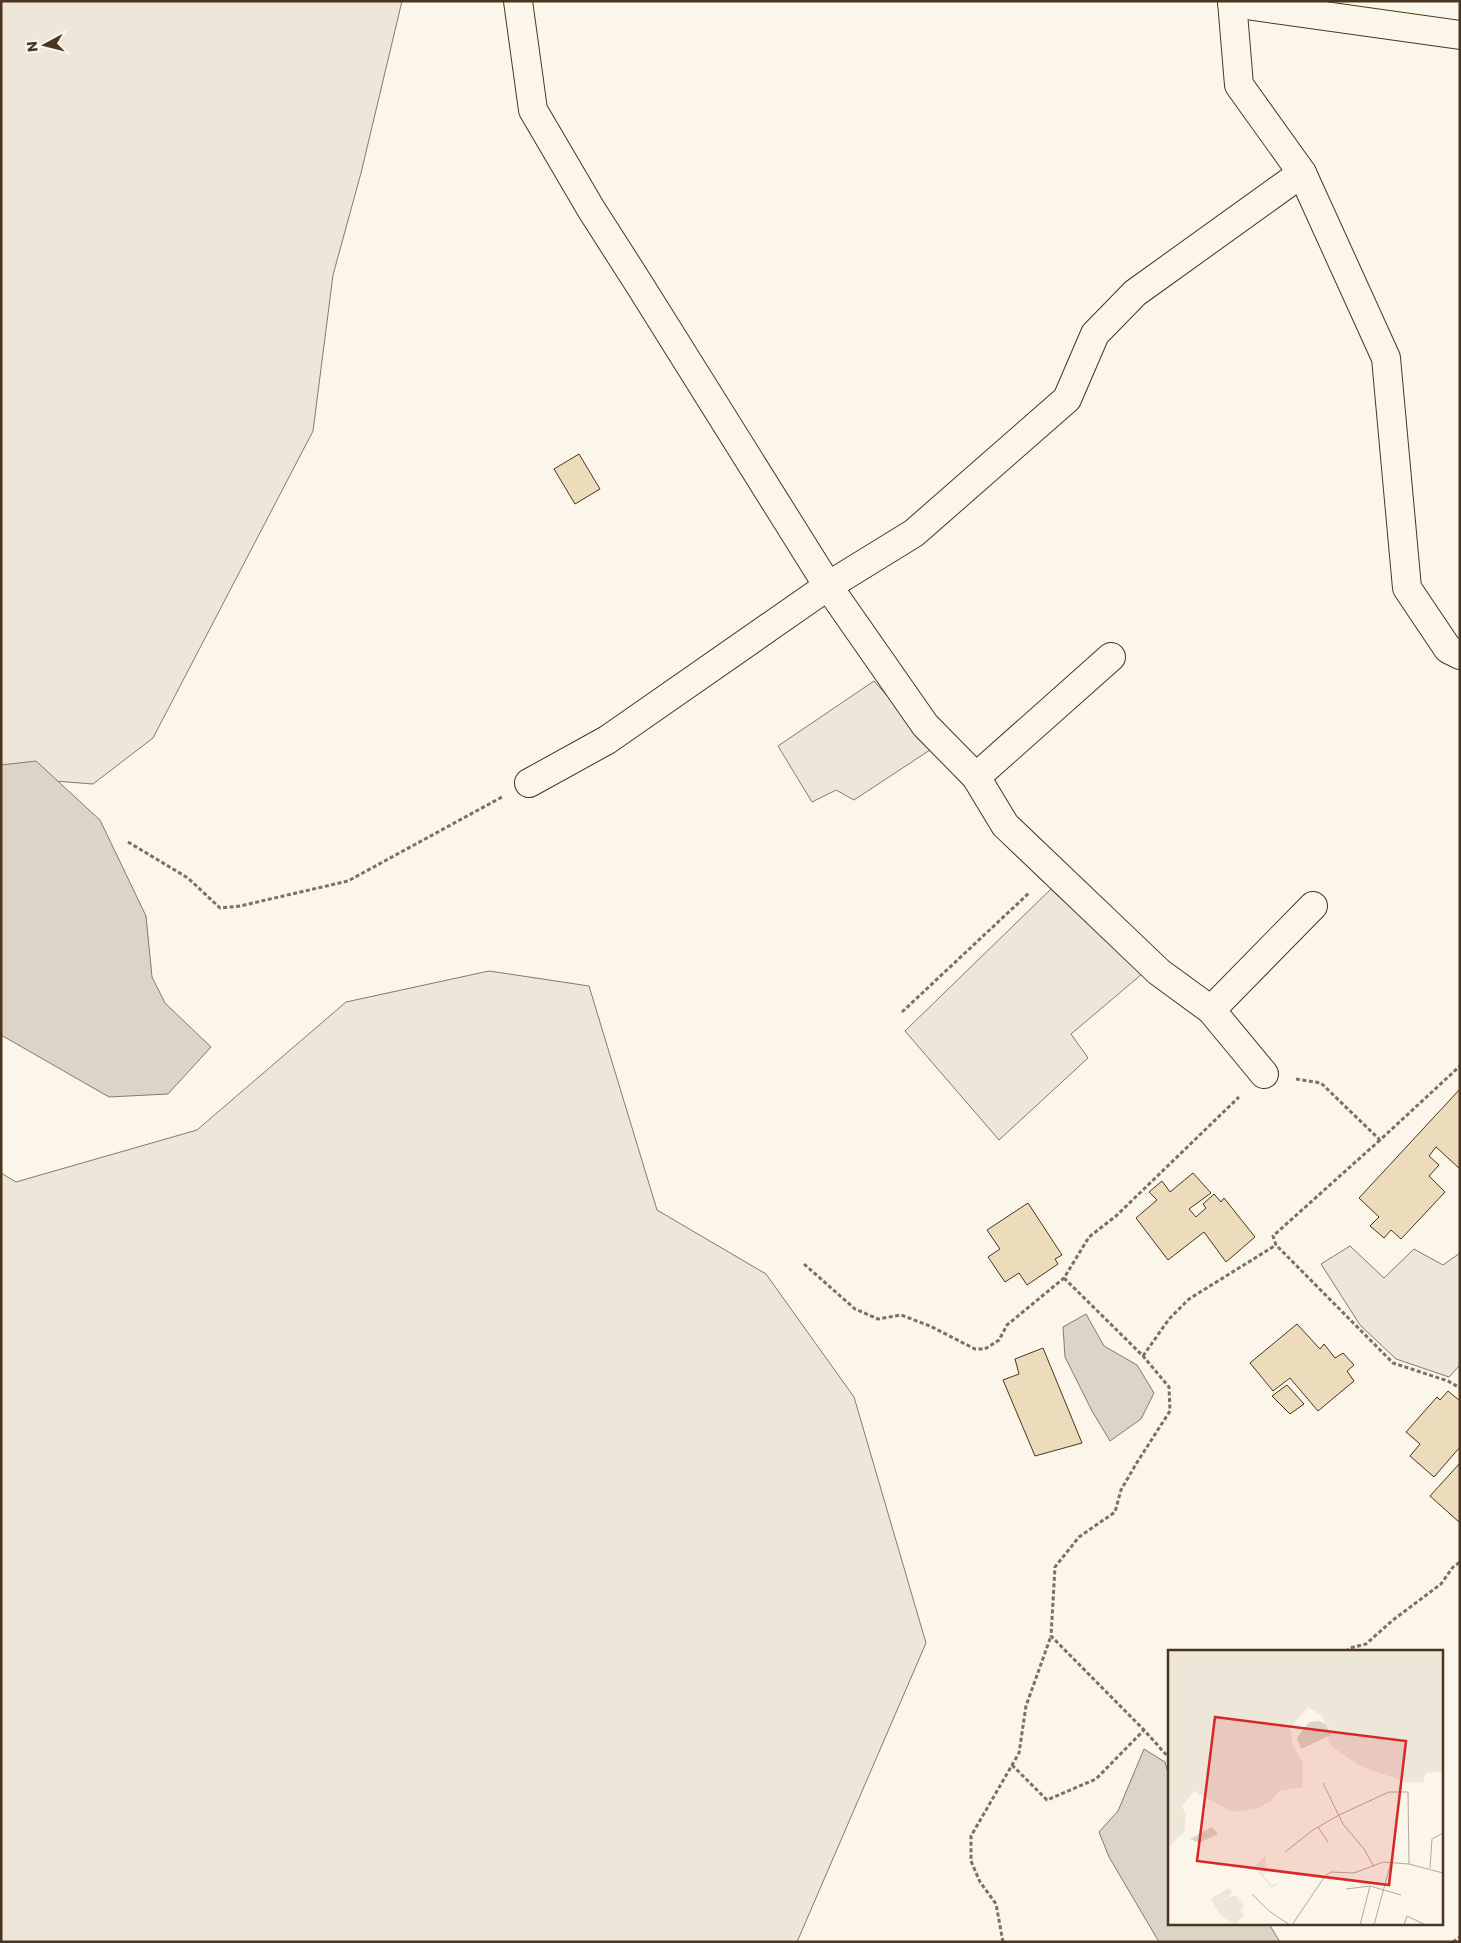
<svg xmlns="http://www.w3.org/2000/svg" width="1461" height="1943" font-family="Poppins,sans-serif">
  <rect width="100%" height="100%" fill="#fbf6e9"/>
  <g fill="#ede6d9" stroke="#887966">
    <path d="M1,1H402L361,173L333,275L313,431L153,738L93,784L1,777Z"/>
    <path d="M489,971L589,986L657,1210L766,1274L854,1397L926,1643L797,1942H1V1173L16,1182L197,1130L346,1002Z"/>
    <path d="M1350,1246L1384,1278L1414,1249L1443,1265L1460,1253V1365L1449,1377L1396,1359L1360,1325L1321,1264Z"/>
  </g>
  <g fill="#ede7d9" stroke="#887966">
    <path d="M874,681L933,748L854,800L836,790L812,802L778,746Z"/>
    <path d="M1051,889L1142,974L1071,1034L1088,1058L999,1140L905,1031Z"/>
  </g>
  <g fill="#dcd4c6" stroke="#887966">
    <path d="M36,761L100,820L146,916L152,977L165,1003L211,1047L168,1094L109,1097L1,1035V765Z"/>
    <path d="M1086,1314L1104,1346L1137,1365L1154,1393L1141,1419L1110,1441L1092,1411L1065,1357L1063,1327Z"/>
    <path d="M1144,1749L1165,1762L1170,1781V1924H1269L1280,1942H1159L1109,1857L1099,1832L1118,1811Z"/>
  </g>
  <g fill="#ecdcbc" stroke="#4a3520">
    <path d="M579,454L600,489L575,504L554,469Z"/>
    <path d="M1460,1089V1169L1436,1147L1429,1156L1439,1165L1429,1176L1445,1192L1401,1239L1391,1230L1384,1238L1370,1226L1379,1217L1359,1198Z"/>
    <path d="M1193,1173L1211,1193L1189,1209L1196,1217L1206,1208L1203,1204L1214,1194L1221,1202L1224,1198L1255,1237L1226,1262L1204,1232L1168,1260L1136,1218L1157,1200L1149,1192L1162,1181L1170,1192Z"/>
    <path d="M1028,1203L1062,1255L1055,1259L1058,1264L1027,1285L1019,1273L1005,1282L988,1257L1000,1249L987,1230Z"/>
    <path d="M1297,1324L1320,1349L1324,1344L1335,1358L1343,1353L1354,1365L1347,1371L1354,1381L1318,1411L1290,1378L1273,1391L1250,1363Z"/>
    <path d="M1043,1348L1082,1443L1035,1456L1003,1380L1019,1374L1015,1359Z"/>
    <path d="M1287,1385L1304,1404L1290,1414L1272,1396Z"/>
    <path d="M1448,1391L1460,1401V1447L1434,1477L1410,1456L1420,1444L1406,1432L1437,1397L1440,1400Z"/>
    <path d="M1460,1463V1521L1459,1522L1430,1496Z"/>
  </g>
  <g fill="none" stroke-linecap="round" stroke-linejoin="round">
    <g stroke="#4a3520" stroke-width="30">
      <g id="minor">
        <path d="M518,1L533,110L591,209L639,284L828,586L925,725L976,777L1005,825L1159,972L1211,1010L1264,1074"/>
        <path d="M1232,1L1239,85L1302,173L1386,358L1407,588L1448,649L1460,655"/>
        <path d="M976,777L1111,657"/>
        <path d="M529,783L607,740L828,586L914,533L1067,399L1095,334L1135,293L1302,173"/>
        <path d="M1211,1010L1313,906"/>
      </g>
    </g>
    <g stroke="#4a3520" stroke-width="30">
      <path id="tertiary" d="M1232,3L1460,35"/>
    </g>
    <g stroke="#7f6f5c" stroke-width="3" stroke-dasharray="4 2.5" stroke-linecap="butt">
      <path d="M128,842L188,878L220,908L240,906L348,881L502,797"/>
      <path d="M902,1012L1029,893"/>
      <path d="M1296,1079L1321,1083L1380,1140L1460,1066"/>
      <path d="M1380,1140L1273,1236L1276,1245L1393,1363L1448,1381L1460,1388"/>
      <path d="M804,1264L855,1309L878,1319L901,1315L930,1326L975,1349H985L999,1340L1007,1325L1064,1278L1089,1237L1116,1216L1239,1097"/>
      <path d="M1064,1278L1143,1356L1169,1387L1170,1411L1136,1464L1121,1490L1115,1512L1079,1537L1055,1567L1051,1636L1144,1730L1170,1759"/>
      <path d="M1143,1356L1169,1319L1189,1299L1276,1245"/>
      <path d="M1346,1652L1350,1648L1366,1644L1393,1620L1441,1584L1453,1567L1460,1562"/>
      <path d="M1012,1765L1047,1800L1096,1779L1144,1730"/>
      <path d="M1003,1942L996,1904L980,1882L971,1861V1836L1019,1753L1026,1706L1051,1636"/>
      <path d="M1453,1942L1460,1937"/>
    </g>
    <use href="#minor" stroke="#fbf6e9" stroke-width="28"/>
    <use href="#tertiary" stroke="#fbf6e9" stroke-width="28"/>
  </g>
  <g transform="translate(1168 1650)">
    <rect width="275" height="275" fill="#fbf6e9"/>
    <path d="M0,0H275V121L258,123L255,133L238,132L192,116L164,97L160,90L162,80L153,65L140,57L122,78L125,96L135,113L134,137L111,141L103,151L90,158L65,162L26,141L14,156L18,167L16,182L0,197ZM98,206V222L95,225L103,235L111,233L104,238L85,217ZM61,238L65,243L53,251L67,245L76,256L72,261L77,264L67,275L52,265L43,249Z" fill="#ede6d9"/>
    <path d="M151,71L158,74L163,85L133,99L129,88L141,72ZM44,177L50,184L31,193L22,189Z" fill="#dcd4c6"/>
    <path fill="none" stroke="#b4a999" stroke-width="1" d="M155,133L175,174L196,199L206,217M150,177L160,192M117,202L145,180L171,165L221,142H240L241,214M262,218L264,189L275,183M178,239L202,236M84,244L101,261L122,275M124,275L157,226L163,222L186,223L215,212L241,214L275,223M192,275L202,236L233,245M206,275L223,212M236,275L239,266L258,275"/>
    <path fill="#d62828" fill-opacity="0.15" stroke="#d62828" stroke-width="2.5" d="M47,67L238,91L221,235L29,211Z"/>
    <rect width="275" height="275" fill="none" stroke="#4a3520" stroke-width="2.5"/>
  </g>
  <rect width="1461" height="1943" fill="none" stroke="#4a3520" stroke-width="5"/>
  <g transform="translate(45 45) rotate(263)" stroke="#fbf6e9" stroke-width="4" paint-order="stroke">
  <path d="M0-4L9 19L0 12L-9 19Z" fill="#4a3520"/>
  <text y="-8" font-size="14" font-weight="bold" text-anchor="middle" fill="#4a3520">N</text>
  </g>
</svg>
